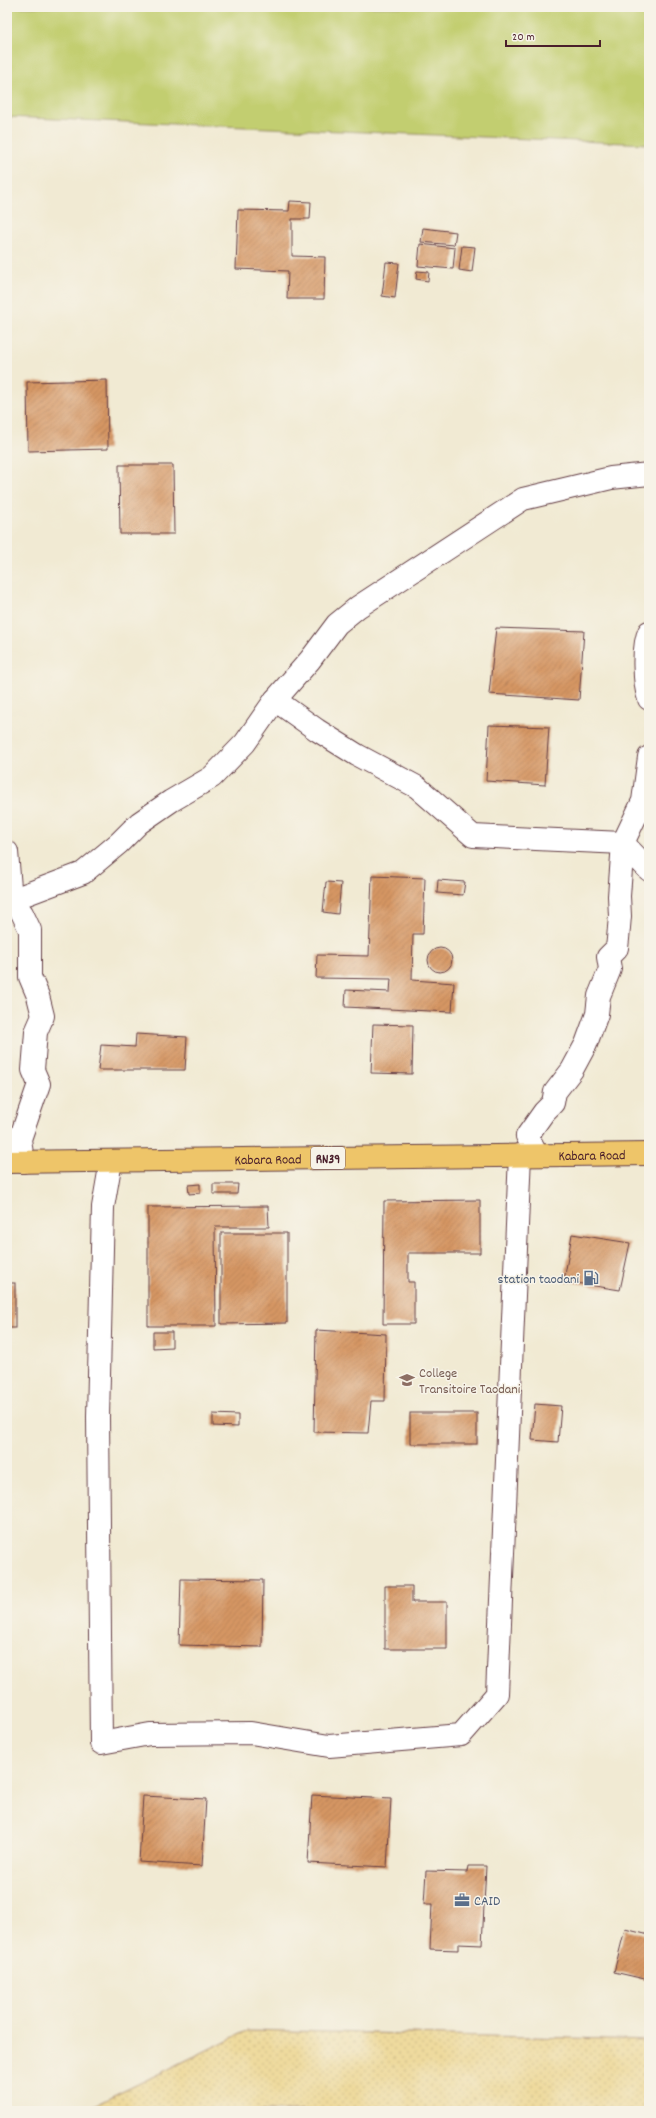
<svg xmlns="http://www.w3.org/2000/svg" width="656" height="2118" font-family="Dekko,sans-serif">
  <defs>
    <pattern id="sand-dots" width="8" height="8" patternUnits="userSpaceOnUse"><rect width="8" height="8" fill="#eeda9e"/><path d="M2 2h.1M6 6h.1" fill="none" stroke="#cebb88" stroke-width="1.8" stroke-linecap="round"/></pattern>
    <pattern id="building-hatch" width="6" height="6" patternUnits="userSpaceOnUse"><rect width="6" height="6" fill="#d69663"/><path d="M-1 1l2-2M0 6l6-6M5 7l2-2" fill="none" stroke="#b07a52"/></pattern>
  </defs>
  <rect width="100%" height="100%" fill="#f7f3e8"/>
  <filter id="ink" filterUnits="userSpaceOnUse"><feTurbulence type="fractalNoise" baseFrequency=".025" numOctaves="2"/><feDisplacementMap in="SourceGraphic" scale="8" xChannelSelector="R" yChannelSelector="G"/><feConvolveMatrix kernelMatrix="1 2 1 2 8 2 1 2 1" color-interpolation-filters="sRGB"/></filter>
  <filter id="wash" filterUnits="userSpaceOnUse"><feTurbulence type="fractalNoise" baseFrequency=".012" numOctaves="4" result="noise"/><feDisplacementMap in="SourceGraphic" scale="16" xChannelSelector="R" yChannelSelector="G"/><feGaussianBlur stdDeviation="0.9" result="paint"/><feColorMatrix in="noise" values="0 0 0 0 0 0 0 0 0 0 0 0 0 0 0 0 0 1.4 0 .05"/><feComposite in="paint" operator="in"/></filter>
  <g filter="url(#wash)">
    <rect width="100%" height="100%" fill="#f1ead3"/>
    <path fill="#c2ce70" stroke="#86764e" d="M7,7H649V144L7,117Z"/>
    <path fill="url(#sand-dots)" stroke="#9c7c64" d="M248,2030L649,2040V2111H83Z"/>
    <g id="blocks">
      <g fill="url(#building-hatch)">
        <path d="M290,201L311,202L310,219H292V256L325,257L324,299H287L288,271L236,269L238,210L289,211Z"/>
        <path d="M423,228L456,232L454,245L421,242Z"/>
        <path d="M420,244L455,248L453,269L418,266Z"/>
        <path d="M462,246L475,247L472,272L459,270Z"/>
        <path d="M386,262L399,263L395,298L382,296Z"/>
        <path d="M417,271L429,272L428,281L416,279Z"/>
        <path d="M107,380L108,449L28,451L27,382Z"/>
        <path d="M119,465H173L174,534H120Z"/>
        <path d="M496,628L584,631L579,700L489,694Z"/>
        <path d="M489,725L549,727L545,785L486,781Z"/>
        <path d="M372,876L425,878L423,934H413L412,980L454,983L452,1012L345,1007L346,990L390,992L391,979L316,978L317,955L369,956Z"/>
        <path d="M438,880L465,882L463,895L437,893Z"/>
        <path d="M326,882L341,883L338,914L323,912Z"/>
        <circle cx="440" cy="960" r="12"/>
        <path d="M373,1024L413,1025L412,1074L371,1073Z"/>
        <path d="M136,1034L187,1037L185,1070H98L101,1045L135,1047Z"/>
        <path d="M200,1184V1193L189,1194L188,1185Z"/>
        <path d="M213,1184H238L237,1194H213Z"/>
        <path d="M480,1200V1253H408V1282H414V1324H383L384,1201Z"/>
        <path d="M268,1206L269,1227H215L216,1326H148V1207Z"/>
        <path d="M221,1233H287V1323L221,1324Z"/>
        <path d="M572,1234L630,1243L620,1290L564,1281Z"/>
        <rect x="7" y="1283" width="8" height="45"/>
        <path d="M316,1330L386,1334L385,1401H371L368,1433L314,1432Z"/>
        <path d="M153,1332H172V1347L153,1348Z"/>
        <path d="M535,1404L561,1406L558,1442L532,1440Z"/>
        <rect x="410" y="1413" width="67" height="31"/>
        <path d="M213,1414L238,1415V1427L213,1426Z"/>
        <path d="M181,1579L263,1580L262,1647L179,1645Z"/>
        <path d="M385,1586H412V1602H447V1649H385Z"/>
        <path d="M312,1795L391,1799L387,1867L308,1863Z"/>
        <path d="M143,1796L206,1799L202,1866L139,1862Z"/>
        <path d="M468,1866H486L482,1945L458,1944V1950L430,1949L432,1904H424L426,1871L467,1872Z"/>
        <path d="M625,1929L649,1935V1980L614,1972Z"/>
      </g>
    </g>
  </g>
  <g filter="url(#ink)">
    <use href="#blocks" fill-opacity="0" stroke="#633d44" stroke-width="1"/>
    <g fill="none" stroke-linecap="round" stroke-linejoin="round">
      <g stroke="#633d44" stroke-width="24">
        <g id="street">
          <path d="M649,632C642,646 644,685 649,699"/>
          <path d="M275,700L317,730L357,755L417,787L473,836L623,843L649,870"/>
          <path d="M7,852L11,900L22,913L30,930V977L38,996L43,1016L36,1032L33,1070L39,1084L20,1139L23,1162"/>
          <path d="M11,900L83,873L119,843L139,823L171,801L212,777L245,743L275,700L310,660L337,624L358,607L523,499L611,478L649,474"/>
          <path d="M537,1155L527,1136L544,1112L553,1103L555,1092L572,1070L586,1044L597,1014L599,996L610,969L608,957L617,948L618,939L620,916L619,896L623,843L643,801L649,757"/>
          <path d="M111,1161L103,1207L98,1417L101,1743L150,1734L251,1733L329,1746L461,1735L497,1694L520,1155"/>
        </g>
      </g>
      <g stroke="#633d44" stroke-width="24">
        <g id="primary">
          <path id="s1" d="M7,1162L649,1154"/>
        </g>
      </g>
      <use href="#street" stroke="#fff" stroke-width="22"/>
      <use href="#primary" stroke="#eec569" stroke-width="22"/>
    </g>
  </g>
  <defs>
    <g id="fuel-bare" transform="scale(1.2)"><path d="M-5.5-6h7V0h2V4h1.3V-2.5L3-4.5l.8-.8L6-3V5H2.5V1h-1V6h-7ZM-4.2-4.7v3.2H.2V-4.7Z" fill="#5c6f8a" stroke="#f7f3e8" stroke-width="2.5" paint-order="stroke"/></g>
    <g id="school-bare" transform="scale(1.2)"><path d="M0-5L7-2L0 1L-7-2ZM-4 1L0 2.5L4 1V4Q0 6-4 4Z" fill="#8d6e63" stroke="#f7f3e8" stroke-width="2.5" paint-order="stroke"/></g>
    <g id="office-bare" transform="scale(1.2)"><path d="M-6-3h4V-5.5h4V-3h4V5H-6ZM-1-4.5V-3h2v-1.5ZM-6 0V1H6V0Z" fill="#5c6f8a" stroke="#f7f3e8" stroke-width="2.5" paint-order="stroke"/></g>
  </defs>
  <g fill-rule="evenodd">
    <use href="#fuel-bare" x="591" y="1278"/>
    <use href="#school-bare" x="407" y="1380"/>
    <use href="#office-bare" x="462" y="1900"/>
  </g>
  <g text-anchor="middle" stroke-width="3" stroke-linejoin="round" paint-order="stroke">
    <rect fill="#f7f3e8" stroke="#7e5f64" stroke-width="1" x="311" y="1147" width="34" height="22" rx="3"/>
    <g font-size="13" font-weight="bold" fill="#4a1f2b">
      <text x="328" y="1163">RN39</text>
    </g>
    <g font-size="14" fill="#4a1f2b" stroke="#f7f3e8">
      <text dy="5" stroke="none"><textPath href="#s1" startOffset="585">Kabara Road</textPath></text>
      <text dy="5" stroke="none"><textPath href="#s1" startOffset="261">Kabara Road</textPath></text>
    </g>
    <g font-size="14" fill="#4e5e75" stroke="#f7f3e8" text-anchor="end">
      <text x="579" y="1283">station taodani</text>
      <text x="474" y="1905" text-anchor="start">CAID</text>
    </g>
    <g font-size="14" fill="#785e54" stroke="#f7f3e8" text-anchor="start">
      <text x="419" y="1377">College<tspan x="419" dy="16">Transitoire Taodani</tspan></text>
    </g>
  </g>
  <rect width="656" height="2118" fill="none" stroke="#f7f3e8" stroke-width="24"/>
  <path d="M506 40v6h94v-6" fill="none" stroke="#4a1f2b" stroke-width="2"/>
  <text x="512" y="40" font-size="12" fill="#4a1f2b" stroke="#f7f3e8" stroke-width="3" paint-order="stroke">20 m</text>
</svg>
